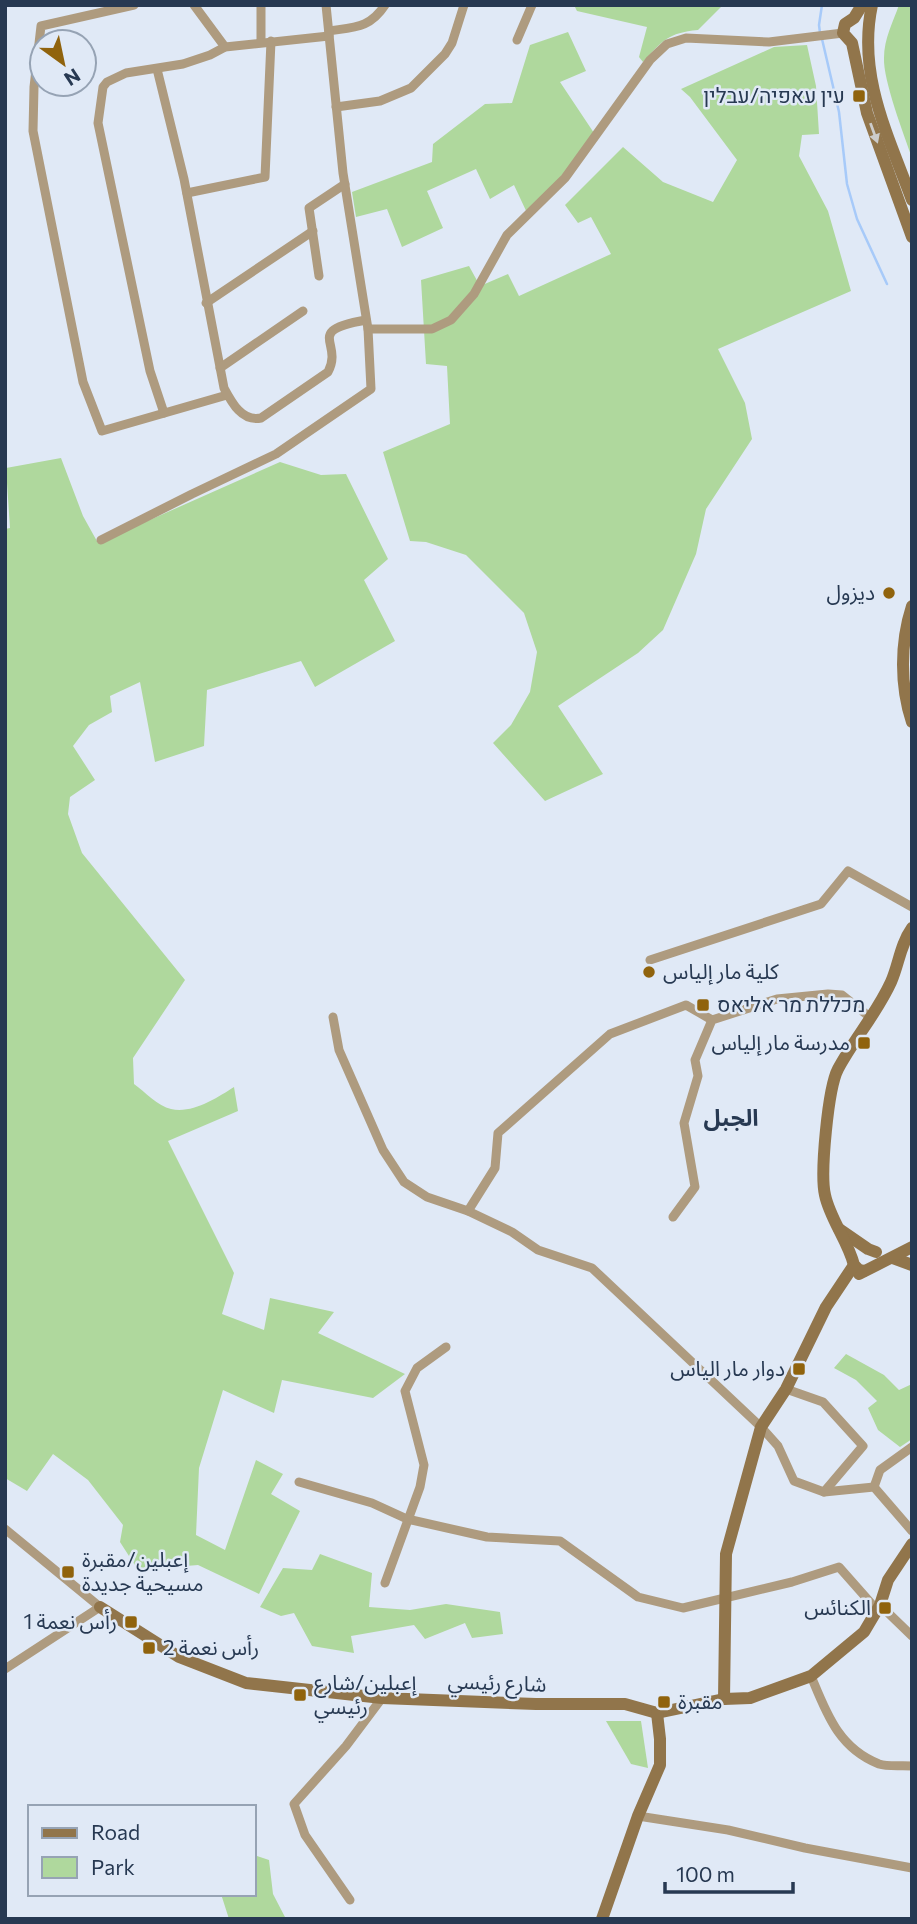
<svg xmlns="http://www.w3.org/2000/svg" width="917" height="1924" font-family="Commissioner,'Noto Sans Arabic',Heebo,sans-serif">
  <rect width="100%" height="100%" fill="#e0e9f6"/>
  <g fill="#afd89d">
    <path d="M574,5H723L698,30C668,33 663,40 643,62L639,57L647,27L577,11Z"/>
    <path d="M899,5H912V158C904,135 883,80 884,58C884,39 893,22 899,5Z"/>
    <path d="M568,32L586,71L560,82L594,133L586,147L528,215L514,185L490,199L476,169L427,191L443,228L402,247L387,209L356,217L352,192L432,162L433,144L485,104L512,103L530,45Z"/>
    <path d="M807,45L816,86L819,134L802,135L799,156L828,211L851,291L718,349L745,403L752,439L706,509L696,554L663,630L638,653L558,706L603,774L545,801L493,743L511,725L530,692L537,652L524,613L466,555L426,542L410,541L383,452L450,424L447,366L426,364L421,280L469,266L480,286L508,274L519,296L611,254L591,217L578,223L565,205L623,147L663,182L713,202L737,160L690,97L681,89L774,47Z"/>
    <path d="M61,458L83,516L98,543L280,462L321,475L346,474L388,559L364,580L395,641L315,687L301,661L207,690L204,746L155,762L140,682L110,696L112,712L89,725L73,746L95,780L70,797L68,814L82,853L185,980L133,1058L134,1084C145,1092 158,1106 171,1109C192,1114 217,1098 234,1087L238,1111L168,1141L234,1273L222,1314L264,1330L270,1298L334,1312L318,1333L405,1374L373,1398L282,1380L274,1413L223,1390L199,1468L196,1535L225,1550L256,1460L283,1474L271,1494L300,1511L259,1594L198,1565L138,1570L120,1542L123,1525L88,1480L53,1454L27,1491L5,1478V529L10,528L6,468Z"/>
    <path d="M846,1354L884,1375L899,1390L912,1384V1439L900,1447L878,1430L868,1408L877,1401L856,1380L834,1368Z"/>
    <path d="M320,1554L372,1573L369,1607L410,1610L446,1604L500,1612L503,1634L472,1638L465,1623L425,1639L414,1625L351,1636L354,1653L312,1646L294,1613L281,1616L260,1607L283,1568L312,1570Z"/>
    <path d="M606,1721H641L648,1768L631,1764Z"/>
    <path d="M254,1855L269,1860L273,1894L286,1919H229L221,1894H254Z"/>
  </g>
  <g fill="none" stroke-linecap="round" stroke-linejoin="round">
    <g stroke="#a7caf9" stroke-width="2.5">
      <path d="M820,33L819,25L822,5"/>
      <path d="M822,39L839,112L847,184L857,219L887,284"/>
    </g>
    <g stroke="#ae9b7f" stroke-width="9">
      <path d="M134,5L41,26L34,87L33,131L83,382L102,431L227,395"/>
      <path d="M194,5L225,47"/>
      <path d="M329,31C355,27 370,28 385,5"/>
      <path d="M517,40L532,5"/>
      <path d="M261,42V5"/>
      <path d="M157,69L184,179L224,388C232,403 242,422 261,418L328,372C344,342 303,331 366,320"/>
      <path d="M336,107L380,101L411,88L445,54L452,43L464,5"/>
      <path d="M187,193L265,177L271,41"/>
      <path d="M319,276L309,208L345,184"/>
      <path d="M206,303L313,231"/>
      <path d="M368,329H432L451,320L474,294L507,235L565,178L650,60L667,44L686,38L769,42L843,33"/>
      <path d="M220,368L303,311"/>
      <path d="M164,413L150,371L98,123L103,87L107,82L126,73L183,64L210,55L225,47L329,36"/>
      <path d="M101,540L192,494L276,454L371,389L368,329L343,173L326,5"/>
      <path d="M650,960L821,904L848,871L912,907"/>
      <path d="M333,1017L339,1050L383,1150L404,1182L427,1197L468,1211L512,1232L538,1250L592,1268L761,1427L778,1446L794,1481L824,1492L874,1487L912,1531"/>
      <path d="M468,1211L495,1168L498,1133L610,1034L686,1005L712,1020"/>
      <path d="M673,1217L695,1187L684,1123L698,1076L695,1060L712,1020L777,999L828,994L842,995L871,1018"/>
      <path d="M786,1389L823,1402L863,1446L824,1492"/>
      <path d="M299,1482L372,1503L407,1519L487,1537L560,1541L638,1597L683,1608L792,1582L839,1567L877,1610"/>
      <path d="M874,1487L880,1470L912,1447"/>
      <path d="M5,1529L100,1607L5,1669"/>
      <path d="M385,1583L420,1487L424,1465L405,1391L417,1368L446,1347"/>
      <path d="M880,1605L912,1636"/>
      <path d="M811,1676C826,1712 838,1748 879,1764C888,1767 902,1765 912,1766"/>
      <path d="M638,1816L728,1830L805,1848L912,1868"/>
      <path d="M350,1900L305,1835L294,1804L346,1746L382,1698"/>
    </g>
    <g stroke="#91754b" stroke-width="12">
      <path d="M862,5L854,18L845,24L843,33L852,43L867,113L912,237"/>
      <path d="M872,5C857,75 888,135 912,200"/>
      <path d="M912,606C900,643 900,686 912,722"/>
      <path d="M839,1229L868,1249L876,1252"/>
      <path d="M893,1258L912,1265"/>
      <path d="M864,1271L859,1270L854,1265C848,1241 830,1219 825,1195C820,1174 828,1088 838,1069C854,1039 877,1013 891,982C899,964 900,945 912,928"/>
      <path d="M859,1274L912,1247"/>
      <path d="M100,1607L179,1657L246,1683L382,1698L536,1704H625L657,1713L724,1699L750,1698L811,1676L864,1632L880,1605L888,1580L912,1544"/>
      <path d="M724,1699L726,1554L761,1427L786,1389L826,1307L854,1265"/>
      <path d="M602,1919L638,1816L660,1765V1739L657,1713"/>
    </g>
  </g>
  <defs><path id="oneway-solid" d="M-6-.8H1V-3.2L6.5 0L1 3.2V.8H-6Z" transform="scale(1.75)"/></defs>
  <use fill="#cccccb" href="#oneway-solid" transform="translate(874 133) rotate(70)"/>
  <g fill="#90630d" stroke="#e0e9f6" stroke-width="2.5">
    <rect x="852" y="89" width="14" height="14" rx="3.5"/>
    <circle cx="889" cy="593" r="7"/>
    <circle cx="649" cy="972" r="7"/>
    <rect x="696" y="998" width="14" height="14" rx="3.5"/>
    <rect x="857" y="1036" width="14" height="14" rx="3.5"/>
    <rect x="792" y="1362" width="14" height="14" rx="3.5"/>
    <rect x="61" y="1565" width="14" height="14" rx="3.5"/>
    <rect x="878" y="1601" width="14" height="14" rx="3.5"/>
    <rect x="124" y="1615" width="14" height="14" rx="3.5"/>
    <rect x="142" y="1641" width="14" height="14" rx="3.5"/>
    <rect x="293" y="1688" width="14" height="14" rx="3.5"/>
    <rect x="657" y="1695" width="14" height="14" rx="3.5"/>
  </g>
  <g text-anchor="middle" stroke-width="5" stroke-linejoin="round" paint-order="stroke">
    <g font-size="21" fill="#273952" stroke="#e0e9f6" text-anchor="end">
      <text x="845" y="103">עין עאפיה/עבלין</text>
      <text x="875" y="600">ديزول</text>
      <text x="663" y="979" text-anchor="start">كلية مار إلياس</text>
      <text x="717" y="1012" text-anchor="start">מכללת מר אליאס</text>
      <text x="850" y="1050">مدرسة مار إلياس</text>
      <text x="785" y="1376">دوار مار الياس</text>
      <text x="82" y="1567" text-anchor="start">إعبلين/مقبرة<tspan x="82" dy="24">مسيحية جديدة</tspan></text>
      <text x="871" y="1615">الكنائس</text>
      <text x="117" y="1629">رأس نعمة 1</text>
      <text x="163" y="1655" text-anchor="start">رأس نعمة 2</text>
      <text x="314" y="1690" text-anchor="start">إعبلين/شارع<tspan x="314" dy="24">رئيسي</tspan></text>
      <text x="678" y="1709" text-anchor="start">مقبرة</text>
    </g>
    <g font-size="21" fill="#273952" stroke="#e0e9f6">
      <text transform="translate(497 1683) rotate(2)" y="7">شارع رئيسي</text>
    </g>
    <g font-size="23" font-weight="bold" fill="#273952" stroke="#e0e9f6">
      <text x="731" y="1126">الجبل</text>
    </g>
  </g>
  <rect width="917" height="1924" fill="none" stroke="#273952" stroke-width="14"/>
  <rect x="28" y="1805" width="228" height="91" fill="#e0e9f6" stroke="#96a3b4" stroke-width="2"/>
  <rect x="42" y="1828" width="35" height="10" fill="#91754b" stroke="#96a3b4" stroke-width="2"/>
  <text x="91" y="1840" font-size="21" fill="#273952">Road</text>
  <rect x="42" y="1857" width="35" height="21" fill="#afd89d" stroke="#96a3b4" stroke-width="2"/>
  <text x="91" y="1875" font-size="21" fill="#273952">Park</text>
  <g transform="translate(63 63) rotate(147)"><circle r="33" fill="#e0e9f6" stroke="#96a3b4" stroke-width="2"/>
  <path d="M0-5L12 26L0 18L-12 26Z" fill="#90630d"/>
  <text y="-10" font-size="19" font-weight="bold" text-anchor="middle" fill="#273952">N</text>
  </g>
  <path d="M665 1882v10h128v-10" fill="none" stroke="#273952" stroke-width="3.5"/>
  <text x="676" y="1882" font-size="21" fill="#273952" stroke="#e0e9f6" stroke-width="5" paint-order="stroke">100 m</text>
</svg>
